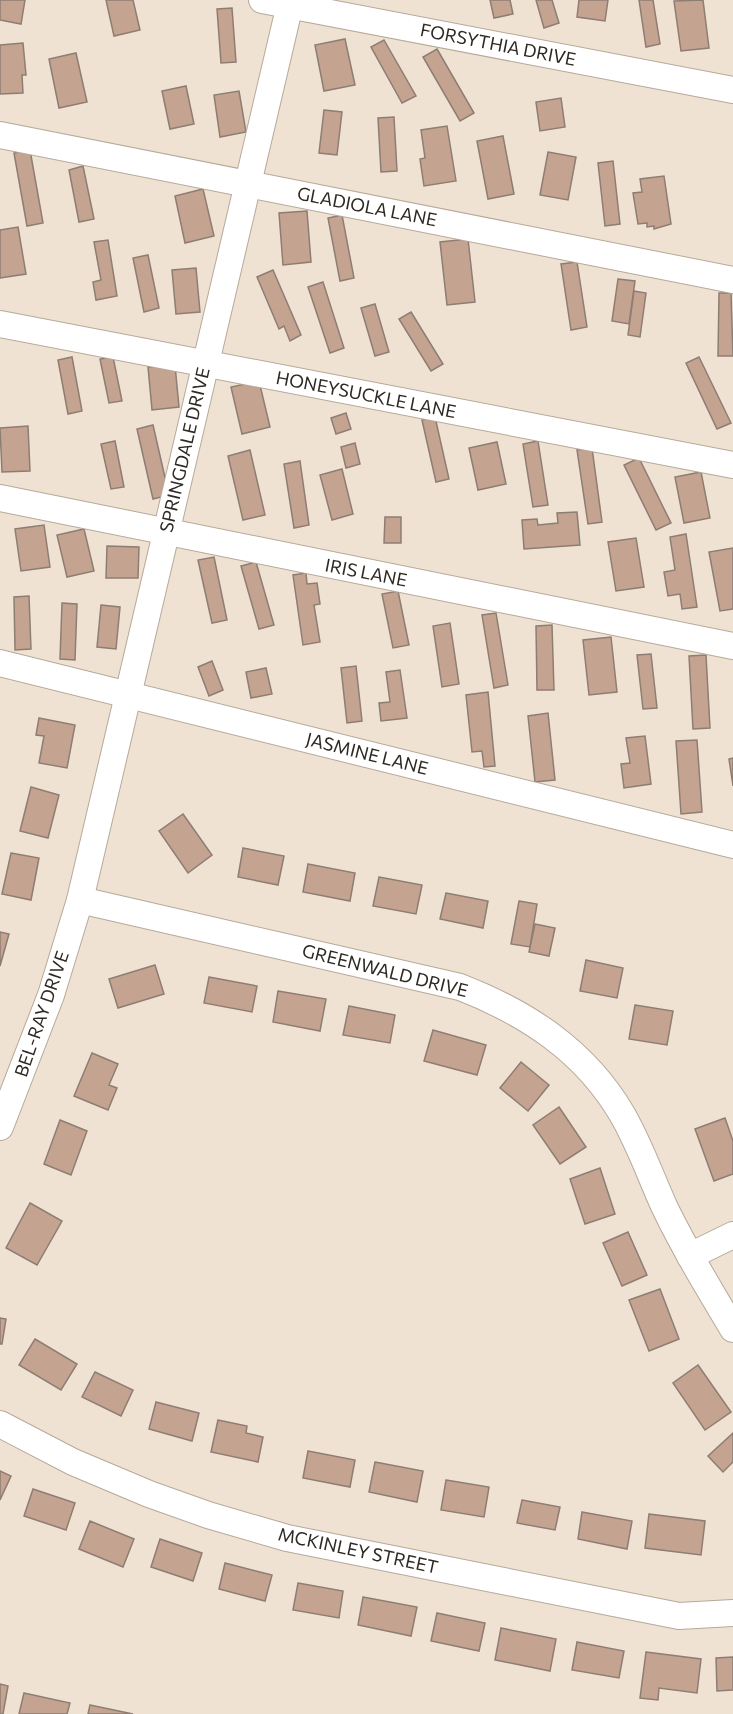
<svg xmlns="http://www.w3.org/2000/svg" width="733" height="1714" font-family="Commissioner,sans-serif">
  <rect width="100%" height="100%" fill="#f0e2d3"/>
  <g fill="#c4a391" stroke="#8e7d73" stroke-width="1.5">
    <path d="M0,0H25L21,24L0,20Z"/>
    <path d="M106,0H133L140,30L114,36Z"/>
    <path d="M490,0H510L513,14L494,18Z"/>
    <path d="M536,0H552L559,23L544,28Z"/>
    <path d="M579,0H608L605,21L577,17Z"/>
    <path d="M639,0H653L660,44L646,47Z"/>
    <path d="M703,0L709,48L681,51L674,1Z"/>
    <path d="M232,8L236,62L221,63L217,9Z"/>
    <path d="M345,39L355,85L324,91L315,45Z"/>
    <path d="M384,40L416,96L402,103L371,47Z"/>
    <path d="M23,43L26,75H22L23,93L0,94V45Z"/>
    <path d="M437,49L474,113L460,121L423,57Z"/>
    <path d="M76,53L87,102L59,108L49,59Z"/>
    <path d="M186,86L194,124L170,129L162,91Z"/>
    <path d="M239,91L246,132L220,137L214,95Z"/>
    <path d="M561,98L565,127L540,131L536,102Z"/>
    <path d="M324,110L342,112L337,155L319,153Z"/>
    <path d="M394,117L397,171L381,172L378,118Z"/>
    <path d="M447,126L456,181L424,186L420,159L425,158L421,130Z"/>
    <path d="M503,136L514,194L488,199L477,141Z"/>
    <path d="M30,150L43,223L27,226L14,153Z"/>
    <path d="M548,152L576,157L568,200L540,195Z"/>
    <path d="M613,161L620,224L605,226L598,163Z"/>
    <path d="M83,166L94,219L79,222L69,170Z"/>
    <path d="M664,176L671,224L654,229V226L647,227V223L638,224L633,193L642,192L640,179Z"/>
    <path d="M203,189L214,236L185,243L175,196Z"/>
    <path d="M307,211L311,262L283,265L279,213Z"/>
    <path d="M342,215L354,278L340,281L328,218Z"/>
    <path d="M18,227L26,274L0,278V230Z"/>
    <path d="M468,239L475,302L447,305L440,242Z"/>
    <path d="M108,240L117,296L96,300L93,282L101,280L94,242Z"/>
    <path d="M148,255L159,308L144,312L133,258Z"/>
    <path d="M577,262L587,327L571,330L561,264Z"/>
    <path d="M196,268L200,312L176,314L172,270Z"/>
    <path d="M273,270L301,335L290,341L284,326L279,329L257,277Z"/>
    <path d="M618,279L635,281L629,324L612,321Z"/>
    <path d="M323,282L344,348L330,353L308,287Z"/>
    <path d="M634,291L646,293L640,337L628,335Z"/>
    <path d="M719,293H731L733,356H718Z"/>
    <path d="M375,304L389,352L375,356L361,308Z"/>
    <path d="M411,312L443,364L431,371L399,319Z"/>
    <path d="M72,357L82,411L68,414L58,360Z"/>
    <path d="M113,357L122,401L109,403L100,359Z"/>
    <path d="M699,357L731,423L717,429L686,363Z"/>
    <path d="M175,365L179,407L152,410L148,367Z"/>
    <path d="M259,381L270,427L242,434L231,387Z"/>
    <path d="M346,413L351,429L336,434L331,418Z"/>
    <path d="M435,417L449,479L436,482L422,420Z"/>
    <path d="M153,425L169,495L153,499L137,429Z"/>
    <path d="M28,426L30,471L2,472L0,428Z"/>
    <path d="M115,441L124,487L111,489L101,444Z"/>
    <path d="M538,441L548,505L533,507L523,444Z"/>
    <path d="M497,442L506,484L478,490L469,448Z"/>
    <path d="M355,443L360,464L346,468L341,447Z"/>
    <path d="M592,448L602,522L588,524L577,450Z"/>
    <path d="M250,450L265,515L243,520L228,456Z"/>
    <path d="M639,458L671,523L656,530L624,465Z"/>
    <path d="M300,461L309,525L294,528L284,464Z"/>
    <path d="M342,469L353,514L332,520L320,475Z"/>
    <path d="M701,472L710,518L684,523L675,477Z"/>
    <path d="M577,512L580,545L524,549L522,520L537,519L538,525L558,523L557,513Z"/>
    <path d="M385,517H401V543H384Z"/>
    <path d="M44,525L50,567L21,571L15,529Z"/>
    <path d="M84,529L94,571L67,577L57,535Z"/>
    <path d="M686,534L697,607L682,609L680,594L668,596L664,572L675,570L670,537Z"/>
    <path d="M636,538L644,587L616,591L608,542Z"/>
    <path d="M107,546L139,547L138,578H106Z"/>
    <path d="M733,548V609L720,611L709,552Z"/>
    <path d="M214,557L227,620L212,623L198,560Z"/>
    <path d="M256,562L274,625L259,629L241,566Z"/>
    <path d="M306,573L307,584L317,583L320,604L314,605L320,642L303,645L293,575Z"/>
    <path d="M398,591L409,645L393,648L382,594Z"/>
    <path d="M29,596L31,649L15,650L14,597Z"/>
    <path d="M62,603L77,604L75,660L60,659Z"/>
    <path d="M101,605L120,607L116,649L97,647Z"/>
    <path d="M496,613L508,685L494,688L482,615Z"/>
    <path d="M450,623L459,684L442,687L433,626Z"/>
    <path d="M552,625L554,690H537L536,626Z"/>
    <path d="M611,637L617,692L589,695L583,640Z"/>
    <path d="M651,654L657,708L643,709L637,655Z"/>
    <path d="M706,655L710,728L693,729L689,656Z"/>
    <path d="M212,661L223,690L209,696L198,667Z"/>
    <path d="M356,666L362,721L347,723L341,668Z"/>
    <path d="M266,668L272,694L251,698L246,672Z"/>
    <path d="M400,670L407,718L381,721L379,703L390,702L386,672Z"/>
    <path d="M488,692L495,766L484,767L482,751L472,752L466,695Z"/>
    <path d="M548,713L555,780L535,782L528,716Z"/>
    <path d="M39,718L75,725L67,768L39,763L44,736L36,735Z"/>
    <path d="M645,736L651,784L624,788L621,764L630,763L626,738Z"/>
    <path d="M697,740L702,812L681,814L676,741Z"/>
    <path d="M733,758V786L729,759Z"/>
    <path d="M31,787L59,795L48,838L20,831Z"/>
    <path d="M183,814L212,855L188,873L159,831Z"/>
    <path d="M243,848L284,856L278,885L238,877Z"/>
    <path d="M11,853L39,858L31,900L2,894Z"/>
    <path d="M308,864L355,873L350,901L303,892Z"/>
    <path d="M379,877L422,885L416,914L373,906Z"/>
    <path d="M446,893L488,901L483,928L440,919Z"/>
    <path d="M519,901L537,904L530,947L511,944Z"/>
    <path d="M535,924L555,928L549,956L529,952Z"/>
    <path d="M0,932L9,934L0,966Z"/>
    <path d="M586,960L623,968L617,998L580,991Z"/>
    <path d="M155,965L164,994L118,1008L109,979Z"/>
    <path d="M209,977L257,986L252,1012L204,1003Z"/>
    <path d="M278,991L326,999L320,1031L273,1022Z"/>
    <path d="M635,1005L673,1011L667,1045L629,1039Z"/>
    <path d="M349,1006L395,1015L390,1043L343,1035Z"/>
    <path d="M433,1030L486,1045L477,1075L424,1061Z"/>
    <path d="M92,1053L118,1064L109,1085L117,1088L108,1110L74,1096Z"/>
    <path d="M521,1062L549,1085L528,1111L500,1088Z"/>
    <path d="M559,1107L586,1147L560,1164L533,1125Z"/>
    <path d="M725,1118L733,1141V1174L714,1181L695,1129Z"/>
    <path d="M60,1120L87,1131L71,1175L44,1164Z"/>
    <path d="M600,1168L615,1214L585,1224L570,1179Z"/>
    <path d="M30,1203L62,1221L37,1265L6,1248Z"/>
    <path d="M628,1232L647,1275L622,1286L603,1243Z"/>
    <path d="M660,1289L679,1339L649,1351L629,1300Z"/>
    <path d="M0,1318L6,1319L2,1344H0Z"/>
    <path d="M35,1339L77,1364L61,1390L19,1365Z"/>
    <path d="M698,1365L731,1412L705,1430L673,1383Z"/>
    <path d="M95,1372L133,1390L121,1416L82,1397Z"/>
    <path d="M156,1402L199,1413L192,1441L149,1429Z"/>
    <path d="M218,1420L247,1426L246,1433L263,1437L258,1462L211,1452Z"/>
    <path d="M733,1433V1462L723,1472L708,1456Z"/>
    <path d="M308,1451L355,1460L350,1487L303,1478Z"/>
    <path d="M375,1462L423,1471L417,1502L369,1492Z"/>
    <path d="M0,1471L11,1476L0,1500Z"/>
    <path d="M446,1480L489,1487L484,1517L441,1510Z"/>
    <path d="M33,1489L75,1503L66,1530L24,1516Z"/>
    <path d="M522,1500L560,1507L555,1530L517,1523Z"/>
    <path d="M582,1512L632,1521L627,1549L578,1539Z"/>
    <path d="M649,1514L705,1521L701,1555L645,1548Z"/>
    <path d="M90,1521L134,1539L123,1567L79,1549Z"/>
    <path d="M160,1539L202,1553L193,1581L151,1567Z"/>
    <path d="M225,1563L272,1575L265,1601L219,1589Z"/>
    <path d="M298,1583L343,1591L339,1618L293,1610Z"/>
    <path d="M363,1597L417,1607L411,1636L358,1625Z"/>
    <path d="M437,1613L485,1623L479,1651L431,1641Z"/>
    <path d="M501,1628L556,1639L550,1671L495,1660Z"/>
    <path d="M577,1642L624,1651L619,1678L572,1670Z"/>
    <path d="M646,1652L701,1659L697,1693L659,1688L658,1700L640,1698Z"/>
    <path d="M733,1657V1690L717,1691L716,1658Z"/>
    <path d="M0,1684L8,1686L3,1714H0Z"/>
    <path d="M24,1693L70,1703L67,1714H19Z"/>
    <path d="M90,1705L133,1714H88Z"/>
  </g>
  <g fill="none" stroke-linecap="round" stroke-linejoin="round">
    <g stroke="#b7a99a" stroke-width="28">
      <g id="minor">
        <path d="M262,0L733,90"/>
        <path d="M0,135L733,280"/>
        <path d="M0,324L733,465"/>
        <path d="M0,498L733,646"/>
        <path d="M0,663L733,845"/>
        <path d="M80,900L460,987C527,1013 585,1051 622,1114C639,1143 650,1175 664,1206C684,1248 709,1289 733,1329"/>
        <path d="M0,1127L51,995L80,900L291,0"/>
        <path d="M690,1256L733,1235"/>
        <path d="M0,1424L73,1462L149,1494L208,1515L287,1538L679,1616L733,1613"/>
      </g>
    </g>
    <use href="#minor" stroke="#fff" stroke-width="26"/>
  </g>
  <g text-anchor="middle" stroke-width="5" stroke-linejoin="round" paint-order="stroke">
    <g font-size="18" fill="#2f2924" stroke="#fff">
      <text transform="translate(498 45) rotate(11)" y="6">FORSYTHIA DRIVE</text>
      <text transform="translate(367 207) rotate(11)" y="6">GLADIOLA LANE</text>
      <text transform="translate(366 395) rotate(11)" y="6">HONEYSUCKLE LANE</text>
      <text transform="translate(185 450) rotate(-77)" y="6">SPRINGDALE DRIVE</text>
      <text transform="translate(366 573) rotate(11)" y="6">IRIS LANE</text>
      <text transform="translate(367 754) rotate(14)" y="6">JASMINE LANE</text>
      <text transform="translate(385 971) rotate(14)" y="6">GREENWALD DRIVE</text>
      <text transform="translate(42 1014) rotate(-71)" y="6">BEL-RAY DRIVE</text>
      <text transform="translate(358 1551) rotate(12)" y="6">MCKINLEY STREET</text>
    </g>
  </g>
</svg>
